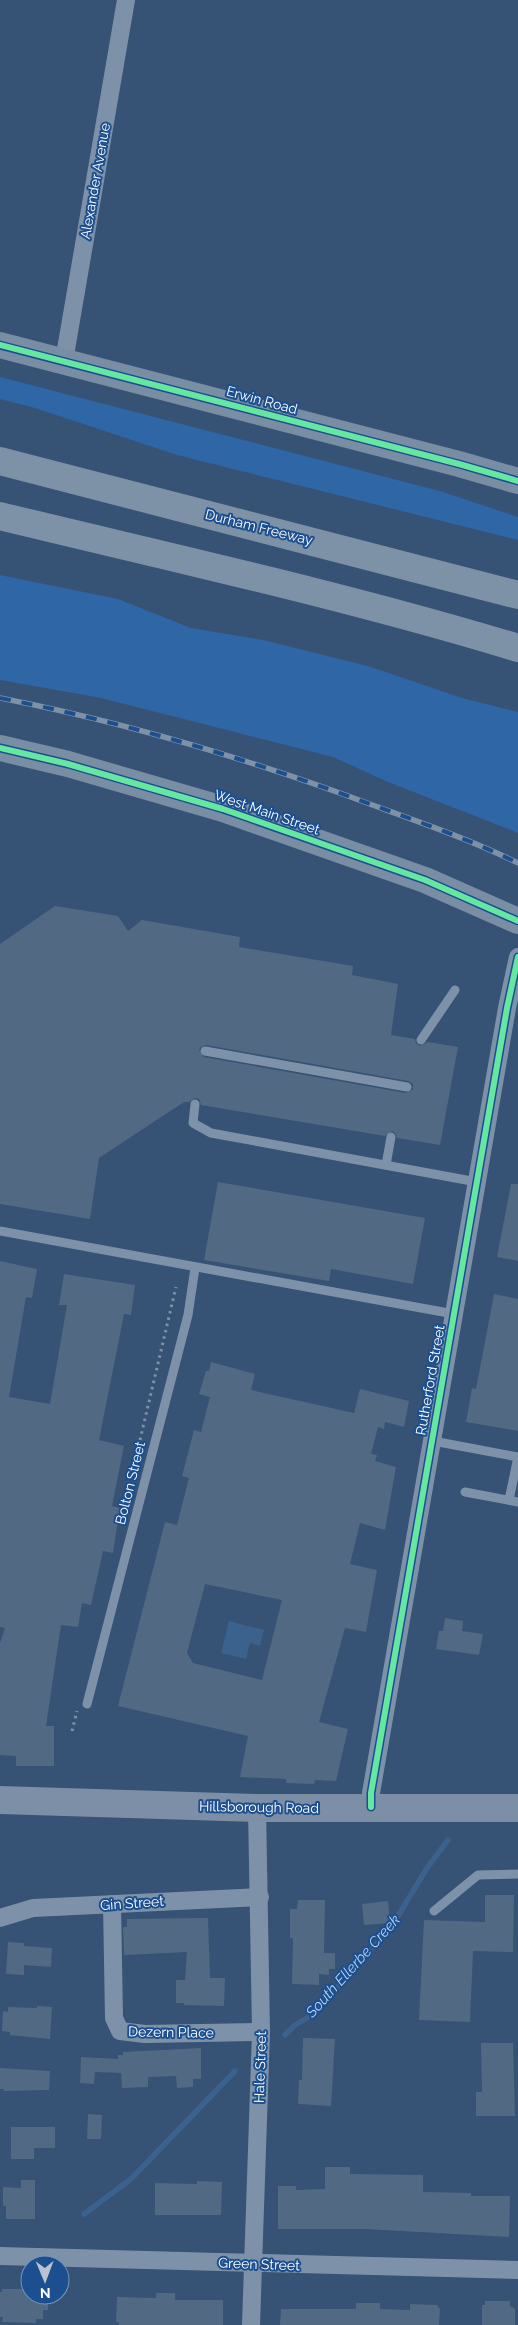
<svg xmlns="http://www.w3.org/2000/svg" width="518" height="2325" font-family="Raleway,sans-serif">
  <rect width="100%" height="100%" fill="#365274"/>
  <g fill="#2f66a5">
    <path d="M0,377L440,491L518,517V540L177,455L35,408L0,399Z"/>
    <path d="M0,575L118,599L191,628L263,640L368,666L462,698L518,712V833L388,782L333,757L101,698L0,680Z"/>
  </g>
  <path fill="#3b618d" d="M229,1621L264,1630L260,1646L250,1643L246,1659L221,1653Z"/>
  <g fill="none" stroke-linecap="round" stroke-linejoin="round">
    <g stroke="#3b618d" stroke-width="5.5">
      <path d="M285,2035L295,2025L312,2015L390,1929L427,1868L448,1840"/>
      <path d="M84,2214L131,2179L235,2071"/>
    </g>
  </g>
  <g fill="#526984" fill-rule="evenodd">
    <path d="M55,906L118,916L128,931L142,920L240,937L239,947L353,966L352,975L398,984L391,1035L415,1039L416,1043L420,1046L428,1042L458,1047L440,1145L397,1138L395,1133L392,1131L385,1136L201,1105L199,1099L195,1098L189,1102H184L99,1158L90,1219L0,1204V944ZM206,1045L408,1081L413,1084V1089L406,1093L204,1057L199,1050L201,1047Z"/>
    <path d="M218,1182L425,1218L413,1284L331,1269L329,1281L204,1260Z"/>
    <path d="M511,1184H518V1261L497,1257Z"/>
    <path d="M0,1261L37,1269L32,1298L26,1297L9,1397L50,1404L67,1305H59L64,1274L135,1285L131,1315L124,1314L99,1440L124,1446L112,1506L120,1508L113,1553L103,1551L91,1605L82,1603L78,1627L61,1625L46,1726H54V1766H16V1756L0,1755V1643L5,1628L0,1627Z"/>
    <path d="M494,1294L518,1299V1431L466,1422L472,1388L476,1389Z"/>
    <path d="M211,1362L255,1374L251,1390L354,1413L360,1389L409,1401L404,1427L385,1422L384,1429L378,1427L371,1454L377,1455L375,1461L396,1467L385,1530L360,1523L350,1564L377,1570L366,1632L345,1628L319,1722L348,1729L336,1781L315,1780L314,1784L286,1783V1779L240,1777L248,1736L118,1706L165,1522L177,1525L189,1478L182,1476L194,1430L201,1432L210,1397L199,1394L206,1371H209ZM205,1584L282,1600L262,1680L193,1663L187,1653Z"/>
    <path d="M445,1618L463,1621L462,1631L483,1634L479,1655L436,1649L439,1631H443Z"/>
    <path d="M485,1895H514L513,1952L473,1951L470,2022L419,2020L424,1920L485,1922Z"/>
    <path d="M298,1900H325L324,1953H335V1969H329V1975L319,1974V1985L292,1984L293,1938H290V1909H297Z"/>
    <path d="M388,1901L390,1923L364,1925L362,1904Z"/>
    <path d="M208,1918L210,1978H225L224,2006L184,2005V2003H176V1980H185L187,1952L124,1955L123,1927H127V1919Z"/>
    <path d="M8,1942L24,1943V1946L52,1948L51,1967L24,1965V1975L6,1974Z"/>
    <path d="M37,2006L52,2007L50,2039L10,2035V2032L2,2031L3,2011L8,2012V2007L37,2008Z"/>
    <path d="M303,2038L335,2039L331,2106L298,2104L299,2080H302Z"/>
    <path d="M481,2043H513L515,2116H476V2092H482Z"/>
    <path d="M201,2048V2079H193V2087L177,2088L176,2076L148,2077V2087L122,2088L121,2073L95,2072L94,2084L80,2083L81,2057L118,2059V2055H123V2052Z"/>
    <path d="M0,2068L50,2071L49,2090L3,2091L4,2089H0Z"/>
    <path d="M88,2114L102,2115L101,2139H87Z"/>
    <path d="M11,2127H55V2148H34V2159H11Z"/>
    <path d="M325,2167H350V2174L423,2175V2192L471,2193V2196H510L509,2237L365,2229H278V2186H296V2190L325,2189Z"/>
    <path d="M21,2180H35V2219H6V2206H3V2187L21,2188Z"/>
    <path d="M197,2181L222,2182L221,2215H155V2183L197,2184Z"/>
    <path d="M2,2289H30V2295H48V2310H43V2319H36V2323L2,2322L3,2317H0V2292H2Z"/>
    <path d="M156,2293H175V2300H223V2325H119V2322H116L117,2297L156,2298Z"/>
    <path d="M485,2301H510V2306L515,2309V2325H482V2305H485Z"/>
    <path d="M356,2303H380V2309L410,2310V2304L438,2305V2308H440L439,2325H280L281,2309H356Z"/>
  </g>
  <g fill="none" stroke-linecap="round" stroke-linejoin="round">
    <g stroke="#7d92a8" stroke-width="3" stroke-dasharray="2.5 4" stroke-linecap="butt">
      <path d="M140,1440L176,1287"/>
      <path d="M72,1731L77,1711"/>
    </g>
    <g stroke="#7d92a8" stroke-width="9">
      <path d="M421,1040L455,990"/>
      <path d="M205,1051L407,1087"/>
      <path d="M195,1104L193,1123L211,1133L477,1182"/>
      <path d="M386,1165L391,1137"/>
      <path d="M0,1231L454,1314"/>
      <path d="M433,1441L518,1457"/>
      <path d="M465,1492L518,1502"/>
      <path d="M509,1500L518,1457"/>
      <path d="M87,1704L188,1315L195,1268"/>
      <path d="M434,1911L478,1875L518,1874"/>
    </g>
    <g stroke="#7d92a8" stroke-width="18">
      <path d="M64,361L126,0"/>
      <path d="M371,1807V1793L507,1008L518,957"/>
      <path d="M112,1904L114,2018L120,2031L145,2034L261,2032"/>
      <path d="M0,1918L33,1908L260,1897"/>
      <path d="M0,2256L518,2270"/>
      <path d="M251,2325L261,2032L257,1808"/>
    </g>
    <g stroke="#798da4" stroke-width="26">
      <path d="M0,345L459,464L518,481"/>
      <path d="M0,748L68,764L223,809L425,880L518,921"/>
    </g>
    <path stroke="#7d8ea7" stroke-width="28" d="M0,1800L257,1808H518"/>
    <g stroke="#7e92a7" stroke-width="28">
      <path d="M0,461L518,595"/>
      <path d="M0,516C173,558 347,596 518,648"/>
    </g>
    <g stroke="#7e92a7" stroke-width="5.5">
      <path id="rail" d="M0,698C128,723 255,761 378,807C425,824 473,841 518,863"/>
    </g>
    <use href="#rail" stroke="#1b4f8f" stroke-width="4" stroke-dasharray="11" stroke-linecap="butt"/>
    <g stroke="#1b4f8f" stroke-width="9">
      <g id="cycleway">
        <path d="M0,345L459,464L518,481"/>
        <path d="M0,748L68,764L223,809L425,880L518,921"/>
        <path d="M371,1807V1793L507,1008L518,957"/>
      </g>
    </g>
    <use href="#cycleway" stroke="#66e7a1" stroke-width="6"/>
  </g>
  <g text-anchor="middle" stroke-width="4" stroke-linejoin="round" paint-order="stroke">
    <g font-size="14" fill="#fff" stroke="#1b4f8f">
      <text transform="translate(95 181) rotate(-80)" y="5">Alexander Avenue</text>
      <text transform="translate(262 400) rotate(15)" y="5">Erwin Road</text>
      <text transform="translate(259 527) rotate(14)" y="5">Durham Freeway</text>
      <text transform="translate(267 812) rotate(19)" y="5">West Main Street</text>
      <text transform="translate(430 1380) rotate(-80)" y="5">Rutherford Street</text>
      <text transform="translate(130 1483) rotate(-76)" y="5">Bolton Street</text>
      <text transform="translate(259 1807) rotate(1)" y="5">Hillsborough Road</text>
      <text transform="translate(132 1903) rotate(-4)" y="5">Gin Street</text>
      <text transform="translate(171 2032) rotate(1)" y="5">Dezern Place</text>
      <text transform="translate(260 2067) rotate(-88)" y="5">Hale Street</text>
      <text transform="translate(259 2264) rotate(2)" y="5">Green Street</text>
    </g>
    <g font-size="15" font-style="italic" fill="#b5d3f5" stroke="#1b4f8f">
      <text transform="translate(353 1966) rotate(-48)" y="5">South Ellerbe Creek</text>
    </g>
  </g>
  <g transform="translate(45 2280) rotate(179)"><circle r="24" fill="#1b4f8f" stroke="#7695bc"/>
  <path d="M0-4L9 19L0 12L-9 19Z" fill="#b9c2ce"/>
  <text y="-8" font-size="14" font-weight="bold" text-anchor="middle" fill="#ffffff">N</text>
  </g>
</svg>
